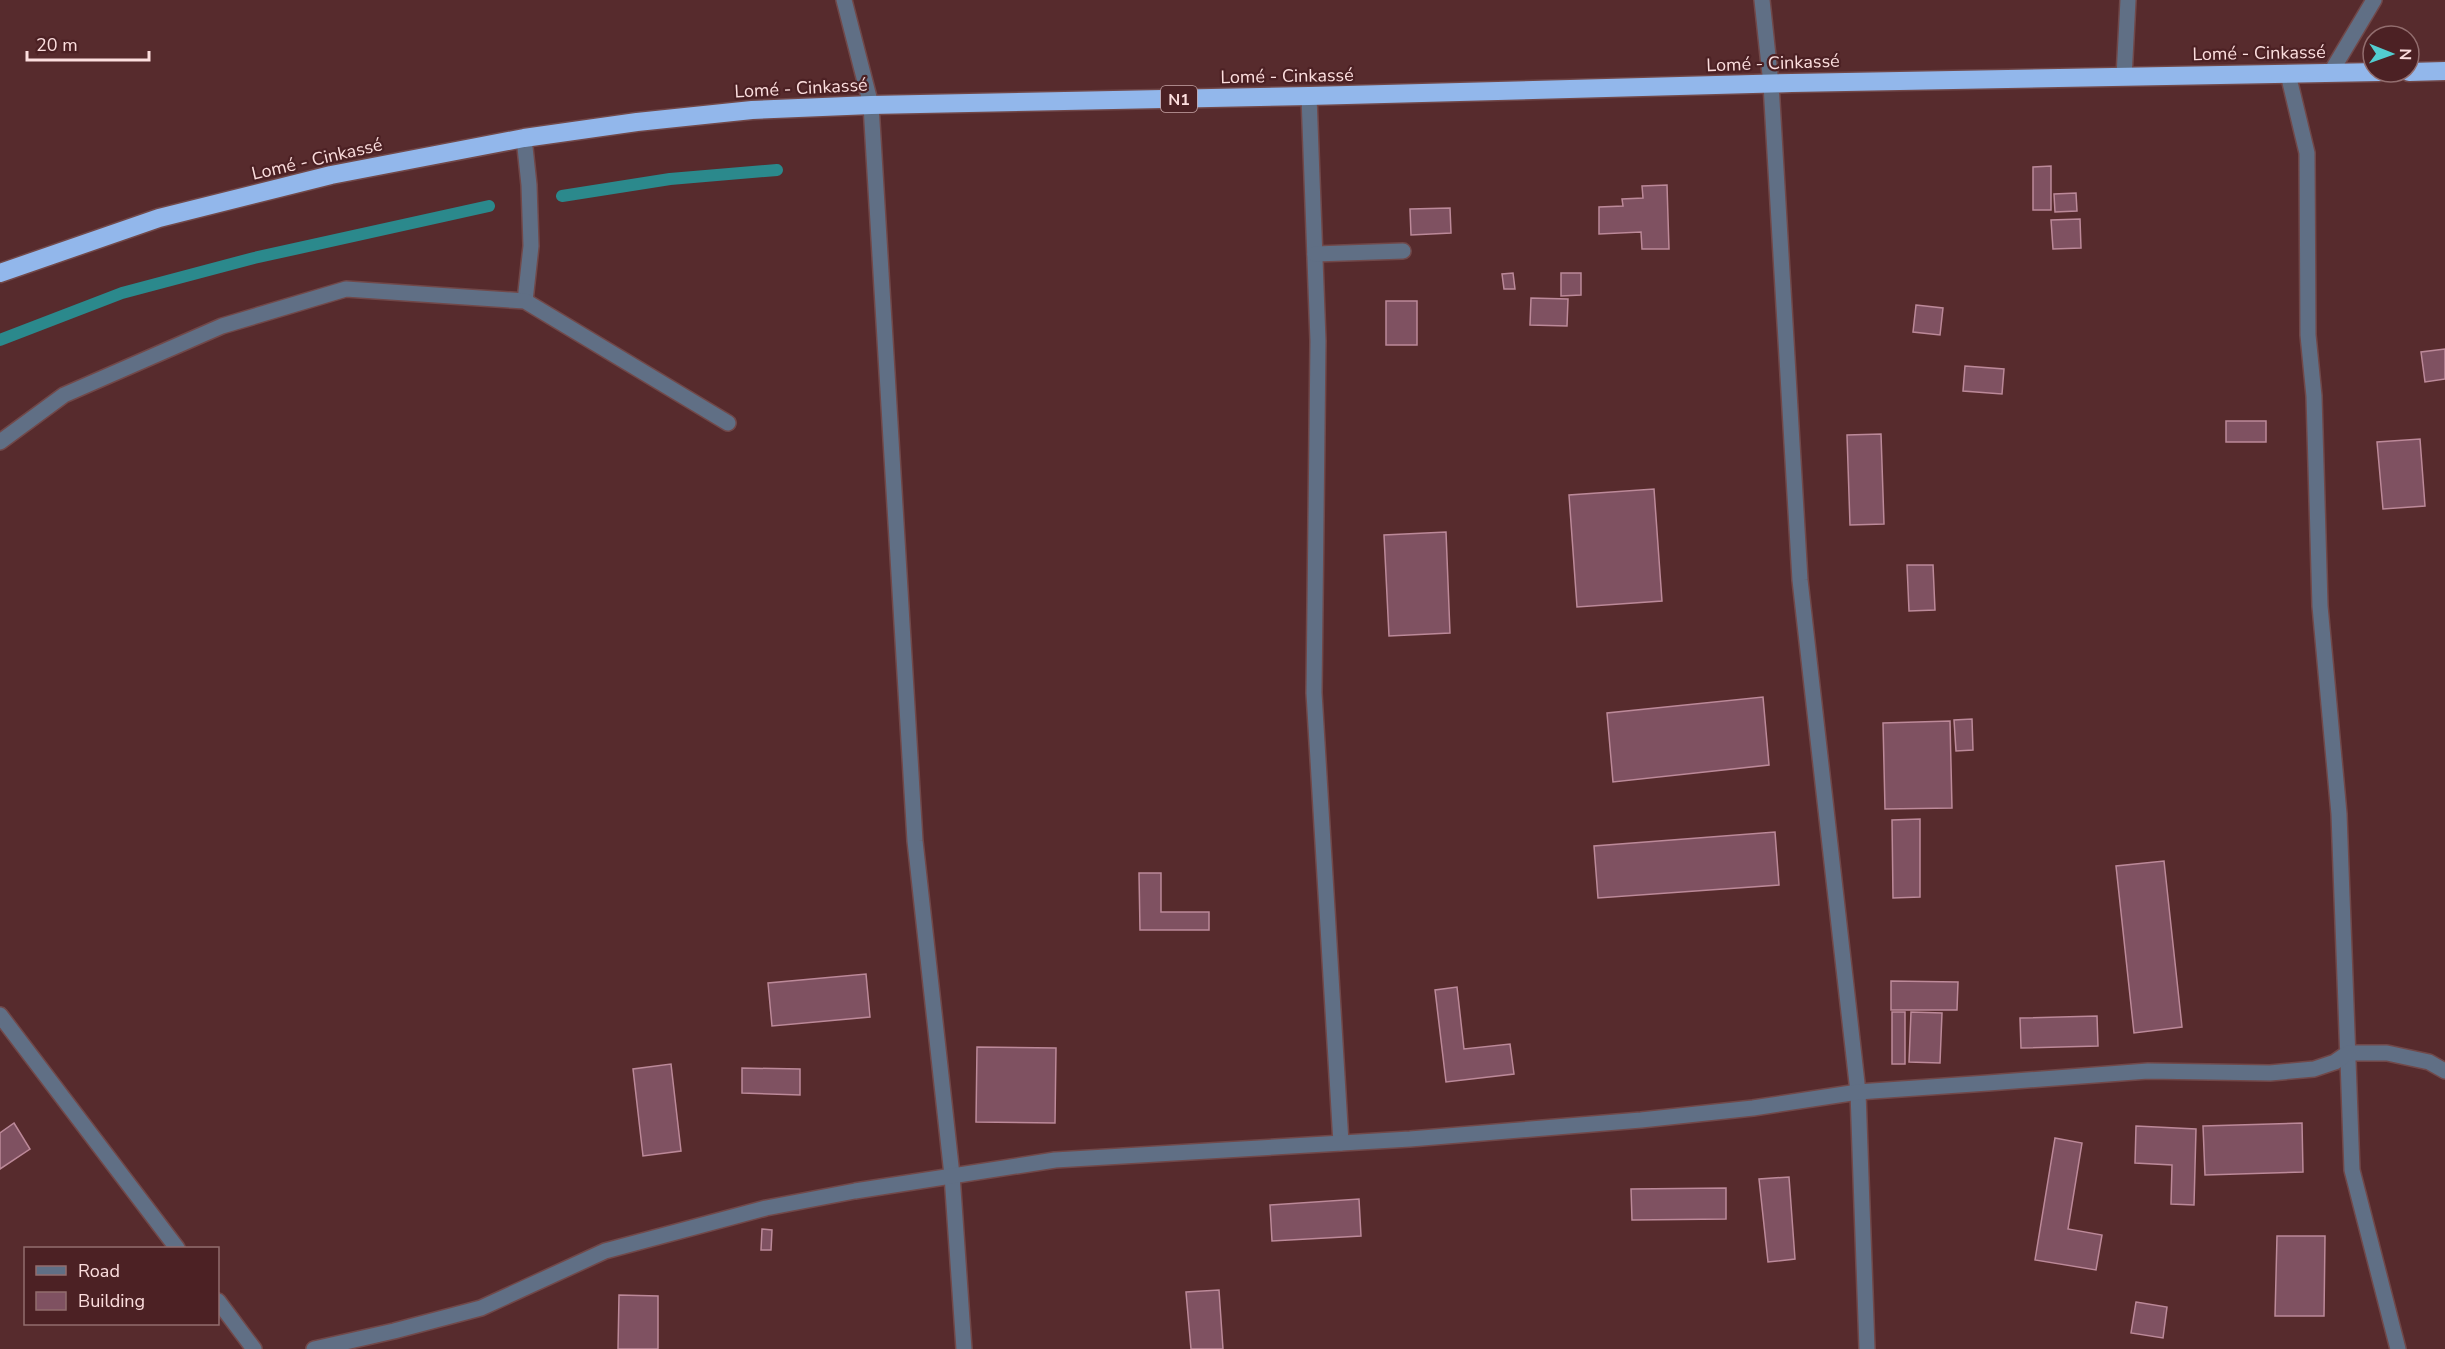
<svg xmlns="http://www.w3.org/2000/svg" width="2445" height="1349" font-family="'Nunito Sans',sans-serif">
  <rect width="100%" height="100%" fill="#572b2d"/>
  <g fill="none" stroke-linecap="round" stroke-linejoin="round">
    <g stroke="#2b898c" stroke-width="12">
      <path d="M562,196L670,179L777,170"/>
      <path d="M0,340L122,293L254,258L489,206"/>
    </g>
  </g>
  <g fill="#7f5161" stroke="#bc8999" stroke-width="1.5">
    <path d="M2051,166V210H2033V167Z"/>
    <path d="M1667,185L1669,249H1642L1641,232L1599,234V207L1623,206L1622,199L1643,198L1642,186Z"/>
    <path d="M2076,193L2077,211L2055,212L2054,194Z"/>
    <path d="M1450,208L1451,233L1411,235L1410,209Z"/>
    <path d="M2080,219L2081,248L2053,249L2051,220Z"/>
    <path d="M1513,273L1515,289H1504L1502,274Z"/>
    <path d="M1561,273H1581V295L1561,296Z"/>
    <path d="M1531,298L1568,299L1567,326L1530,325Z"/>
    <rect x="1386" y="301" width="31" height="44"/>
    <path d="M1916,305L1943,308L1940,335L1913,332Z"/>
    <path d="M2445,349V379L2425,382L2421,352Z"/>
    <path d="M1965,366L2004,369L2002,394L1963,391Z"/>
    <rect x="2226" y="421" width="40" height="21"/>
    <path d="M1881,434L1884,524L1850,525L1847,435Z"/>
    <path d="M2420,439L2425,506L2383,509L2377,442Z"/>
    <path d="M1654,489L1662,601L1577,607L1569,495Z"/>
    <path d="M1446,532L1450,633L1389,636L1384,535Z"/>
    <path d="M1907,565H1933L1935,610L1909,611Z"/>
    <path d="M1763,697L1769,765L1613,782L1607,713Z"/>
    <path d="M1972,719L1973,750L1956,751L1954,720Z"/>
    <path d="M1950,721L1952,808L1885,809L1883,723Z"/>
    <path d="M1920,819V897L1893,898L1892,820Z"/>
    <path d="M1775,832L1779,885L1598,898L1594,846Z"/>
    <path d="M2164,861L2182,1027L2134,1033L2116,866Z"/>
    <path d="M1139,873H1161V912H1209V930H1140Z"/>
    <path d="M866,974L870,1017L772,1026L768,983Z"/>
    <path d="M1891,981L1958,982L1957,1010H1891Z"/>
    <path d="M1457,987L1464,1049L1510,1044L1514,1074L1446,1082L1435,990Z"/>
    <rect x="1892" y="1012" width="13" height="52"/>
    <path d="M1911,1012L1942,1013L1940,1063L1909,1062Z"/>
    <path d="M2097,1016L2098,1046L2021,1048L2020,1018Z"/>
    <path d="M977,1047L1056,1048L1055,1123L976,1122Z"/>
    <path d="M671,1064L681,1151L643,1156L633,1069Z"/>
    <path d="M742,1068L800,1069V1095L742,1093Z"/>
    <path d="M14,1123L30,1149L0,1169V1133Z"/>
    <path d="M2302,1123L2303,1172L2205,1175L2203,1126Z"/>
    <path d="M2136,1126L2196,1129L2194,1205L2171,1204L2172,1165L2135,1163Z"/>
    <path d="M2055,1138L2082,1143L2068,1229L2102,1235L2096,1270L2035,1260Z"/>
    <path d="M1789,1177L1795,1259L1768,1262L1759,1179Z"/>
    <path d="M1726,1188V1219L1632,1220L1631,1189Z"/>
    <path d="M1359,1199L1361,1236L1272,1241L1270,1205Z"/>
    <path d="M762,1229L772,1230L771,1250H761Z"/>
    <path d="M2277,1236H2325L2324,1316H2275Z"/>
    <path d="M1219,1290L1223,1349H1191L1186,1292Z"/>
    <path d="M619,1295L658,1296V1349H618Z"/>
    <path d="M2136,1302L2167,1307L2163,1338L2131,1333Z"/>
  </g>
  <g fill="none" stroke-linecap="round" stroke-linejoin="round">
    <g stroke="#714849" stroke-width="18">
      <g id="minor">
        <path d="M844,0L871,105L915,841L952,1175L964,1349"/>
        <path d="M1762,0L1771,84L1800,580L1858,1092L1867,1349"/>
        <path d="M2331,72L2374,0"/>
        <path d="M2288,74L2307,153L2308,335L2314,396L2320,606L2339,814L2352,1170L2398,1349"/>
        <path d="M2124,77L2128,0"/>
        <path d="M1309,96L1318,341L1314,693L1341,1143"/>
        <path d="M524,138L529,185L531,246L525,301"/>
        <path d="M1315,254L1403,251"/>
        <path d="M0,442L64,395L222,326L346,289L525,301L728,423"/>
        <path d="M0,1015L177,1248"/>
        <path d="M218,1301L254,1349"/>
        <path d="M314,1349L394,1331L481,1308L605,1251L766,1208L855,1191L1055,1160L1410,1139L1641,1120L1753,1108L1858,1092L1988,1083L2148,1071L2270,1073L2314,1069L2335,1062L2348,1053H2387L2429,1062L2445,1071"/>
      </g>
    </g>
    <g stroke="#714849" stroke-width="21">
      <g id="highway">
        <path d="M2409,72L2445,71"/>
        <path d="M0,273L159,218L331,175L524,138L637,122L752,110L871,105L1309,96L1792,83L2379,72"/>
      </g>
    </g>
    <use href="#minor" stroke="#606f85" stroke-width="15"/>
    <use href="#highway" stroke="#92b7eb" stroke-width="18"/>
  </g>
  <g text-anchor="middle" stroke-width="4.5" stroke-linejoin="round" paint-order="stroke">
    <rect fill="#4c2124" stroke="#c7a5a6" stroke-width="1.5" x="1161" y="86" width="36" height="26" rx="4.5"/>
    <g font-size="16" font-weight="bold" fill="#fcdede">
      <text x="1179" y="105">N1</text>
    </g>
    <g font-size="18" fill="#fcdede" stroke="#4c2124">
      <text transform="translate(2259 53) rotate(-1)" y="6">Lomé - Cinkassé</text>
      <text transform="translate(1773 63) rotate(-2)" y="6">Lomé - Cinkassé</text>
      <text transform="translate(1287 76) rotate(-1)" y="6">Lomé - Cinkassé</text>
      <text transform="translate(801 88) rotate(-3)" y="6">Lomé - Cinkassé</text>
      <text transform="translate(317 159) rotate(-13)" y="6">Lomé - Cinkassé</text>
    </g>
  </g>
  <rect x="24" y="1247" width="195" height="78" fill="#4c2124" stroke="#926d6e" stroke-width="1.5"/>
  <rect x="36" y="1266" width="30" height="9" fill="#606f85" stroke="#926d6e" stroke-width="1.5"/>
  <text x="78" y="1277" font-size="18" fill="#fcdede">Road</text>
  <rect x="36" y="1292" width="30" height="18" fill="#7f5161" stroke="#926d6e" stroke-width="1.5"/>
  <text x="78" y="1307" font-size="18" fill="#fcdede">Building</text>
  <g transform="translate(2391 54) rotate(91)"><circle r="28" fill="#4c2124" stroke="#926d6e" stroke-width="1.5"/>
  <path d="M0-4.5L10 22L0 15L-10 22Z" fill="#52cdd0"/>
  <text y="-9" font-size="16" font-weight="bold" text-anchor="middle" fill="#fcdede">N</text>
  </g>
  <path d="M27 51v9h122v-9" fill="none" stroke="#fcdede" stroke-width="3"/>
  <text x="36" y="51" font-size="18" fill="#fcdede" stroke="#4c2124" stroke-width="4.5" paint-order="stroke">20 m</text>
</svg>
